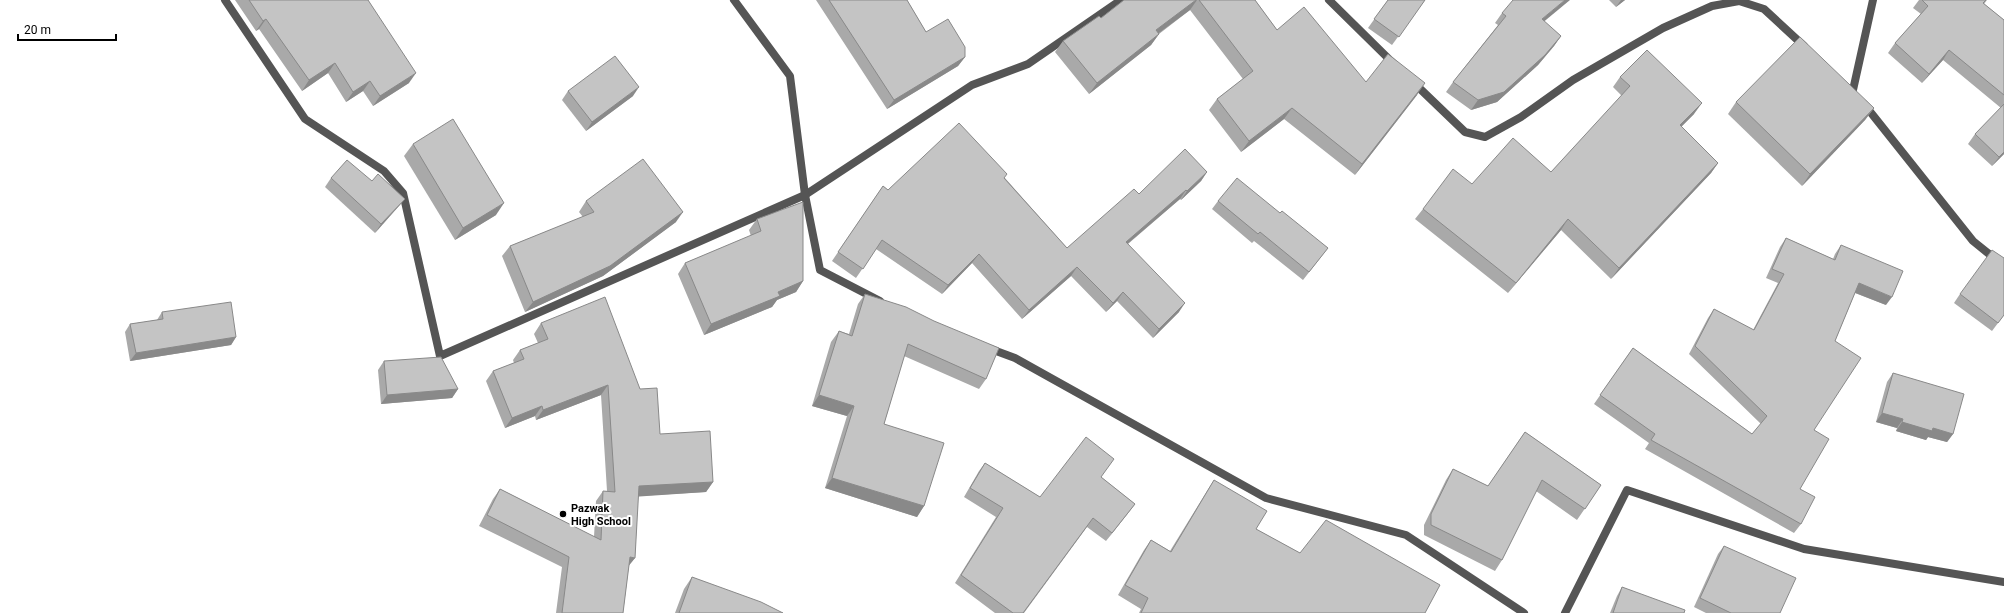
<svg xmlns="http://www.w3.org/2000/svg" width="2004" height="613" font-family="Roboto,sans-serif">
  <rect width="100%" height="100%" fill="#fff"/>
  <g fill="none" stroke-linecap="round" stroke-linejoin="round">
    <g stroke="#555" stroke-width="8">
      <path d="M225,0L305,119L384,171L403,193L440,356L805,195L972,85L1028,64L1121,0"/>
      <path d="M734,0L790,76L805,195L820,270L880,301"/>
      <path d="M1329,0L1394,64"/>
      <path d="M1414,83L1465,132L1485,137L1521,117L1573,80L1663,28L1712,6L1739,1L1764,9L1804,46"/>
      <path d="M1853,90L1873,0"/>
      <path d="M1864,104L1973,241L2004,266"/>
      <path d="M988,348L1015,358L1266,498L1406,535L1524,613"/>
      <path d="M1565,613L1627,490L1804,549L2004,582"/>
    </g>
  </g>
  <g fill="#a9a9a9">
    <path d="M235,0H368L409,83L373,106L363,91L346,102L328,73L302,91L259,29L256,31Z"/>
    <path d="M816,0H907L926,32L965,57L958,66L887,109Z"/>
    <path d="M1124,0H1255L1277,30L1366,82L1417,95L1355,175L1284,119L1241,152L1209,110L1217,99L1243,79L1190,10L1159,34L1151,45L1089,94L1055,52L1063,41L1101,18Z"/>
    <path d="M1388,0H1425L1392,45L1368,28Z"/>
    <path d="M1609,0H1625L1616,7Z"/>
    <path d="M1919,0H1987L1984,4L2004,20V154L1992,166L1968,144L1975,134L2001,108L1943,60L1922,83L1888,53L1895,43L1921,14L1913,8Z"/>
    <path d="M1502,13L1544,22L1561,36L1554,46L1538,65L1497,102L1471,110L1446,92L1453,82L1498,25L1495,23Z"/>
    <path d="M1620,77L1694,114L1681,127L1718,163L1711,173L1611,279L1561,230L1508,293L1415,219L1423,209L1472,184L1551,172L1622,96L1613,87Z"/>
    <path d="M568,91L633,96L586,131L562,100Z"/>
    <path d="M1736,102L1874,108L1865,120L1802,186L1728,114Z"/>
    <path d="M413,144L496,215L455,240L404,156Z"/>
    <path d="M1207,172L1201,181L1181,200L1180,199L1128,244L1179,312L1153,338L1117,301L1106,312L1071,276L1022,319L972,263L942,294L876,249L856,278L832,261L883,186L888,190L1005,178L1067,248L1139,194Z"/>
    <path d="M331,178L372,181L405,199L398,207L375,233L325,187Z"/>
    <path d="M586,201L676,222L603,276L525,312L502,256L510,246L583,217L579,212Z"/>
    <path d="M1218,201L1280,213L1328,248L1321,257L1303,280L1254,241L1252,243L1212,209Z"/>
    <path d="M757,219L803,281L796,292L777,300L772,307L704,335L678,274L685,263L751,236L749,230Z"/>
    <path d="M1786,238L1833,259L1835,254L1841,245L1886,305L1855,293L1835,341L1814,430L1800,489L1801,524L1794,533L1645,449L1649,443L1594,404L1633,348L1752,434L1761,424L1689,354L1708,318L1714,309L1753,330L1778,283L1766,278L1780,247Z"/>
    <path d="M865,294L986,379L979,389L904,356L884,424L924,506L917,517L825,488L847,416L812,406L831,342L839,331L849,334L858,304Z"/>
    <path d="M1960,294L2004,315L1992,331L1954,303Z"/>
    <path d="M162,312L236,337L231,345L130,361L125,332L130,324L157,320Z"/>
    <path d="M541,323L640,389L660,434L713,482L706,492L638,496L635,558L629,565L623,613H556L562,567L479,526L493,499L500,489L594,537L596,501L603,491H607L601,395L536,420L535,416L505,428L486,381L493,371L514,363L513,360L520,350L538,343L534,334Z"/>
    <path d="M384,361L458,389L452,398L381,404L378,370Z"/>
    <path d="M1893,373L1953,434L1947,442L1928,437L1926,440L1896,431L1897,428L1876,422L1887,382Z"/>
    <path d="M1525,432L1601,485L1577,520L1536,491L1502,560L1495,571L1424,535V525L1446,480L1453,469L1488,486Z"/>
    <path d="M985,463L1040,497L1101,477L1135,504L1106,541L1087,527L1024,613H995L955,583L996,517L964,497L979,471Z"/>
    <path d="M1214,480L1256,529L1300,553L1425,613H1139L1141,609L1118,595L1144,550L1151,540L1170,551L1207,491Z"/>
    <path d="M1724,546L1780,613H1706L1694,607L1718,554Z"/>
    <path d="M692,577L783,613H675L684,589Z"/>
    <path d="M1622,587L1684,613H1610L1617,596Z"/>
  </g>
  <g fill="#898989">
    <path d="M1196,0H1197L1190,10L1148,41L1156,30Z"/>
    <path d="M1565,0H1570L1535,29L1542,19Z"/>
    <path d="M1621,0H1625L1616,7Z"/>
    <path d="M266,19L259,29L256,31L263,21Z"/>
    <path d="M1159,34L1151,45L1089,94L1097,83Z"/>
    <path d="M1561,36L1554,46L1538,65L1497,102L1471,110L1478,100Z"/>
    <path d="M1949,50L1943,60L1922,83L1929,74Z"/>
    <path d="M965,57L958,66L887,109L894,100Z"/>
    <path d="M335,63L328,73L302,91L309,80Z"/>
    <path d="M416,73L409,83L373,106L380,96Z"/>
    <path d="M370,81L363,91L346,102L353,92Z"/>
    <path d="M1425,83L1417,95L1355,175L1362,164Z"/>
    <path d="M639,87L633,96L586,131L592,122Z"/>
    <path d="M1702,103L1694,114L1672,136L1680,125Z"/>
    <path d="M1292,108L1284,119L1241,152L1249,141Z"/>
    <path d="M1874,108L1865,120L1802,186L1810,174Z"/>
    <path d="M2004,152V154L1992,166L1999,157Z"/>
    <path d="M1718,163L1711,173L1611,279L1619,268Z"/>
    <path d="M1207,172L1201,181L1181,200L1187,191Z"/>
    <path d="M1186,190L1180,199L1119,251L1126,242Z"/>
    <path d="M405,199L398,207L375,233L381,224Z"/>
    <path d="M504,203L496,215L455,240L463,228Z"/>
    <path d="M683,212L676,222L603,276L525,312L533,302Z"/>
    <path d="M1568,219L1561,230L1508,293L1516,283Z"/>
    <path d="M979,254L972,263L942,294L948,285Z"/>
    <path d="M1077,267L1071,276L1022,319L1029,310Z"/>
    <path d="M803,281L796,292L777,300L772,307L704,335L711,324L778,292Z"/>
    <path d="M1859,283L1892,297L1886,305L1853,292Z"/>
    <path d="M1123,292L1117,301L1106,312L1113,303Z"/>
    <path d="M1185,303L1179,312L1153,338L1159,329Z"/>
    <path d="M236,337L231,345L130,361L136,353Z"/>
    <path d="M608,385L601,395L536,420L543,410Z"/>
    <path d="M458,389L452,398L381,404L387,395Z"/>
    <path d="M819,395L854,406L847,416L812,406Z"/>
    <path d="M542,406L535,416L505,428L512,418Z"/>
    <path d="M1882,413L1903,419L1897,428L1876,422Z"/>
    <path d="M1902,422L1933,428L1953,434L1947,442L1928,437L1926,440L1896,431Z"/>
    <path d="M832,478L924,506L917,517L825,488Z"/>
    <path d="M713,482L706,492L632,497L639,486Z"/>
    <path d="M1135,504L1129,512L1106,541L1112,533Z"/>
    <path d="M630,557L635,558L627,568Z"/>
  </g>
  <g fill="#c4c4c4" stroke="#898989">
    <path d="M249,0H368L416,73L380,96L370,81L353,92L335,63L309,80L266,19L263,21Z"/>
    <path d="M829,0H907L926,32L948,19L965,47V57L894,100Z"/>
    <path d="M1124,0H1196L1156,30L1159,34L1097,83L1063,41L1099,16L1101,18Z"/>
    <path d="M1199,0H1255L1277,30L1304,7L1366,82L1388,54L1425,83L1362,164L1292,108L1249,141L1217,99L1253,71Z"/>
    <path d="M1388,0H1425L1399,37L1374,19Z"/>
    <path d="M1513,0H1565L1542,19L1561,36L1545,55L1504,92L1478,100L1453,82L1506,16L1502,13Z"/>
    <path d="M1922,0H1986L1983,3L2004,20V95L1949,50L1929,74L1895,43L1928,6Z"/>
    <path d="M1800,37L1874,108L1810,174L1736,102Z"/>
    <path d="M1647,50L1702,103L1680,125L1718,163L1619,268L1568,219L1516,283L1423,209L1453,169L1472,184L1513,138L1551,172L1630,86L1620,77Z"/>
    <path d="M615,56L639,87L592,122L568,91Z"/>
    <path d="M2004,104V152L1999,157L1975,134Z"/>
    <path d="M453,119L504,203L463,228L413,144Z"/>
    <path d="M959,123L1007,174L1004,178L1067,248L1134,189L1139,194L1185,149L1207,172L1187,191L1186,190L1126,242L1185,303L1159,329L1123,292L1113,303L1077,267L1029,310L979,254L948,285L882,240L863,269L838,252L883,186L888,190Z"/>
    <path d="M643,159L683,212L610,266L533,302L510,246L594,212L586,201Z"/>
    <path d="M347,160L372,181L378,174L405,199L381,224L331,178Z"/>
    <path d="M1237,178L1280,213L1282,211L1328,248L1309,272L1260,232L1258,234L1218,201Z"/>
    <path d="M803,202V281L778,292L780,296L711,324L685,263L761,231L757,219Z"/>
    <path d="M1786,238L1835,260L1841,245L1903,271L1892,297L1859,283L1835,341L1861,358L1814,430L1829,439L1800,489L1815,497L1801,524L1651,440L1655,434L1600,395L1633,348L1752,434L1767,416L1695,346L1714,309L1754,330L1784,274L1772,269Z"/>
    <path d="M1992,250L2004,258V315L1998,323L1960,294Z"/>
    <path d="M865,294L906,307L934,321L999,348L986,379L908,344L884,424L944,443L924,506L832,478L854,406L819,395L839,331L852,336Z"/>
    <path d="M605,297L640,389L657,388L660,434L710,431L713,482L639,486L635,558L630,557L623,613H562L569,557L487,515L500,489L601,540L603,491L615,492L608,385L543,410L542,406L512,418L493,371L524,359L520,350L548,339L541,323Z"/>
    <path d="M231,302L236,337L136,353L130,324L163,319L162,312Z"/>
    <path d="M441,357L458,389L387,395L384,361Z"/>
    <path d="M1893,373L1964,394L1953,434L1933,428L1932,431L1902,422L1903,419L1882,413Z"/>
    <path d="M1525,432L1601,485L1585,509L1542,480L1502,560L1431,525V514L1453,469L1488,486Z"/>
    <path d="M1086,437L1114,459L1101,477L1135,504L1112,533L1093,518L1023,613H1013L961,575L1003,508L970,488L985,463L1040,497Z"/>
    <path d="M1214,480L1267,511L1256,529L1300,553L1326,520L1440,585L1425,613H1141L1148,598L1125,585L1151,540L1171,552Z"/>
    <path d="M1724,546L1796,578L1780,613H1731L1700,598Z"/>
    <path d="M692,577L761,602L783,613H679Z"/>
    <path d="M1622,587L1685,610L1684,613H1613Z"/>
  </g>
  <circle fill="#000" stroke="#fff" stroke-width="1.5" cx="563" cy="514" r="4"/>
  <g text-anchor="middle" stroke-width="4" stroke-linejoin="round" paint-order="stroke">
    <g font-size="11" font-weight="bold" fill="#000" stroke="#fff" text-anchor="start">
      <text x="571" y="512">Pazwak<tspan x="571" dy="13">High School</tspan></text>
    </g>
  </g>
  <path d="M18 34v6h98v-6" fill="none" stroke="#000000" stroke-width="2"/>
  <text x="24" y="34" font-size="12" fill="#000000" stroke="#ffffff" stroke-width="3" paint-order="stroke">20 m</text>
</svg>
